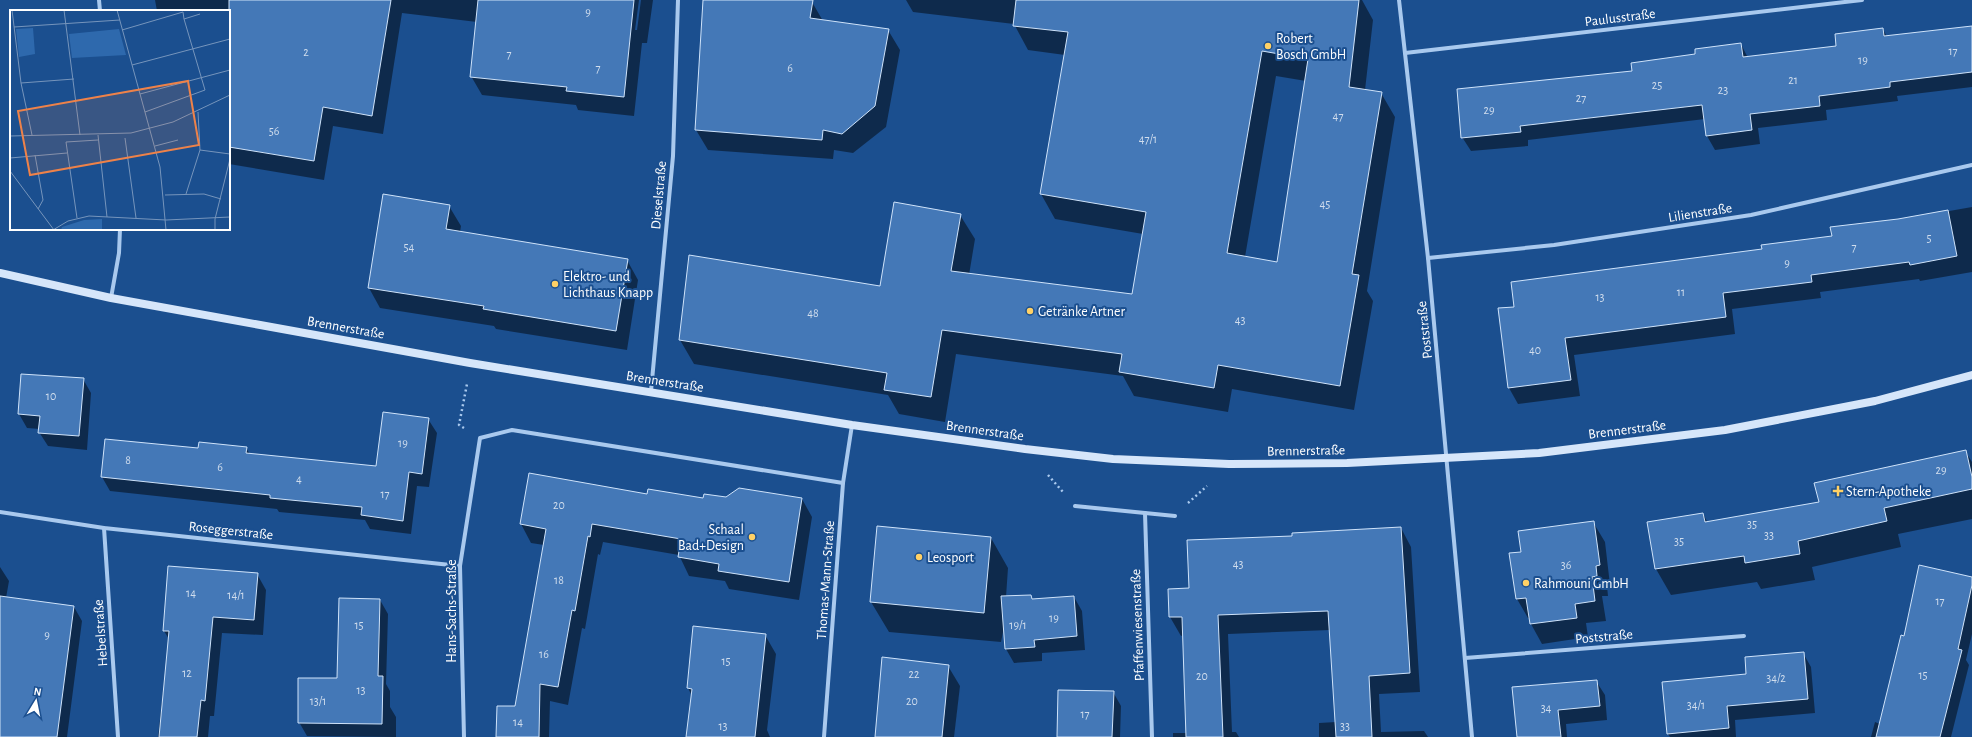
<svg xmlns="http://www.w3.org/2000/svg" width="1972" height="737" font-family="'Alegreya Sans',sans-serif">
  <rect width="100%" height="100%" fill="#1b4f8f"/>
  <g fill="#0007" fill-rule="evenodd">
    <path d="M155,0H639L635,30H637L641,0H653L647,43H642L634,116L578,110L576,105L482,95L471,76L477,22L402,13L383,134L333,126L324,180L229,164V11H157Z"/>
    <path d="M704,0H797L812,2L823,21L888,30L900,50L886,127L853,153L834,150L833,159L708,150L696,130Z"/>
    <path d="M906,0H1362L1373,20L1365,90L1381,93L1395,117L1367,291L1373,301L1354,410L1232,389L1228,412L1134,396L1123,376L956,354L945,422L899,414L888,395L694,364L680,340L881,287L960,215L975,239L969,275L1133,295L1143,234L1055,219L1041,194L1065,55L1028,50L1014,24L913,12ZM1276,76L1306,81L1278,263L1245,257Z"/>
    <path d="M1972,27V87L1897,96L1898,101L1826,110L1827,120L1758,128L1760,144L1715,150L1707,136L1705,119L1528,140V146L1471,151L1462,137L1633,72L1741,44L1748,58L1837,47L1883,29L1887,37Z"/>
    <path d="M449,206L461,226L460,232L627,260L638,280L627,350L496,329L494,326L380,308L369,288Z"/>
    <path d="M1972,207V272L1920,281L1919,279L1820,292L1821,298L1732,309L1735,334L1574,355L1580,396L1518,404L1509,388L1515,308L1763,250L1833,237L1898,220Z"/>
    <path d="M22,375L83,379L91,393L87,450L48,446L39,432L40,429L27,428L19,414Z"/>
    <path d="M428,419L437,433L429,487L417,486L411,534L370,529L365,520L279,512L277,509L110,491L102,477L199,449L246,448L250,454L377,467Z"/>
    <path d="M1965,451L1972,462V519L1898,534L1901,547L1812,567L1815,580L1761,589L1757,582L1671,595L1656,569L1703,514L1708,523L1820,503Z"/>
    <path d="M530,474L648,495L704,499H802L812,517L799,600L729,589L725,581L689,576L679,555L603,542L600,555L598,554L585,629L582,628L568,705L550,701L549,737H497L516,707L544,545L531,543L521,524Z"/>
    <path d="M1593,522L1605,542L1610,585L1607,586L1608,596H1602L1606,621L1586,623L1588,637L1542,644L1531,624L1530,618H1528L1517,599L1522,553Z"/>
    <path d="M1401,528L1411,547L1420,692L1379,694L1381,732L1424,731L1428,737H1319V723L1336,722L1330,630L1228,634L1232,732H1236L1239,737H1173V733H1187L1184,635L1181,636L1170,617L1169,590L1190,589L1293,537Z"/>
    <path d="M991,538L1008,568L1006,597L1031,596L1033,600L1074,597L1082,611L1085,650L1042,653V661L1014,663L1006,649L1004,627L1001,642L889,632L871,602Z"/>
    <path d="M0,567L9,581L6,598L74,607L82,621L67,737H0Z"/>
    <path d="M257,574L266,590L263,635L222,633L214,716H210L208,737H158L169,639L164,631Z"/>
    <path d="M1972,578V634L1966,660L1969,665L1951,737H1871L1875,722L1880,724L1904,637Z"/>
    <path d="M380,600L388,614L386,684L390,691V707L396,717V737L307,736L299,722L338,679Z"/>
    <path d="M765,635L776,654L767,730L770,737H687L692,696L688,688Z"/>
    <path d="M1803,653L1811,667L1815,713L1735,720L1736,737H1670L1668,734L1747,675Z"/>
    <path d="M948,666L960,686L954,737H876Z"/>
    <path d="M1596,681L1605,695L1607,720L1566,724L1567,737H1517Z"/>
    <path d="M1113,692L1121,706L1120,737H1058Z"/>
  </g>
  <g fill="#4478b7" stroke="#cfe3fa" fill-rule="evenodd">
    <path d="M229,0H391L372,116L323,107L314,161L229,147Z"/>
    <path d="M478,0H634L624,97L566,91L567,87L470,77Z"/>
    <path d="M703,0H813L810,18L889,29L875,106L842,134L823,130L822,140L695,130Z"/>
    <path d="M1016,0H1359L1349,87L1382,92L1352,274L1359,275L1340,386L1218,365L1214,388L1119,372L1122,354L942,330L931,397L884,390L887,373L679,340L689,255L880,286L894,202L961,214L951,271L1132,294L1146,212L1040,194L1068,32L1013,26ZM1262,51L1308,59L1277,262L1227,253Z"/>
    <path d="M1972,26V72L1890,82V87L1819,96L1820,106L1750,114L1752,130L1706,136L1702,105L1520,126L1521,132L1461,138L1457,89L1632,71L1631,63L1695,54V49L1741,43L1743,57L1836,46L1835,34L1883,28L1884,36Z"/>
    <path d="M383,194L450,205L446,229L628,259L616,331L483,309L484,306L368,288Z"/>
    <path d="M1948,210L1957,256L1910,265L1909,262L1811,275L1812,282L1723,293L1726,317L1565,338L1571,380L1508,388L1498,308L1514,307L1511,282L1762,249L1761,245L1832,236L1830,227L1898,219Z"/>
    <path d="M21,374L84,378L79,436L38,433L40,416L18,414Z"/>
    <path d="M383,412L429,418L422,474L409,472L403,521L361,515L362,507L270,498V495L101,477L105,439L198,448L199,442L247,447L246,453L376,466Z"/>
    <path d="M1966,450L1972,477V489L1884,508L1887,521L1798,541L1800,554L1745,563L1744,556L1655,569L1647,522L1703,513L1705,522L1819,502L1814,483Z"/>
    <path d="M529,473L647,494L648,489L703,498L704,494L726,497L739,488L802,498L789,582L718,571L719,564L678,557L681,539L592,524L590,537L588,536L575,611L572,610L558,687L540,684L539,737H496L497,706H515L546,529L520,524Z"/>
    <path d="M1594,521L1600,565L1596,566L1597,576L1592,577L1595,601L1575,604L1577,618L1530,624L1526,598L1516,599L1509,553L1521,552L1518,531Z"/>
    <path d="M877,526L991,537L984,613L870,602Z"/>
    <path d="M1401,527L1410,673L1369,676L1372,737H1336L1328,611L1218,615L1223,737H1186L1182,617H1169L1168,589L1189,588L1187,540L1292,536V533Z"/>
    <path d="M1919,565L1972,577V585L1958,649L1962,650L1940,737H1876L1901,635L1904,636Z"/>
    <path d="M168,566L258,573L254,620L213,617L205,701L201,700L197,737H159L169,631H163Z"/>
    <path d="M1031,595L1032,599L1074,596L1077,636L1034,640L1035,647L1005,649L1001,596Z"/>
    <path d="M0,596L74,606L57,737H0Z"/>
    <path d="M339,598L380,599L378,676H383L382,724L298,723V678H337Z"/>
    <path d="M693,626L766,634L755,737H686L692,689L687,688Z"/>
    <path d="M1804,652L1808,699L1727,706L1729,728L1667,734L1662,682L1746,674L1745,657Z"/>
    <path d="M882,657L949,665L942,737H875Z"/>
    <path d="M1597,680L1600,706L1558,710L1561,737H1517L1512,687Z"/>
    <path d="M1058,690L1114,691L1112,737H1057Z"/>
  </g>
  <g fill="none" stroke-linecap="round" stroke-linejoin="round">
    <g stroke="#a9c9ee" stroke-width="2.5" stroke-dasharray="2 3" stroke-linecap="butt">
      <path d="M464,428L459,425L467,384"/>
      <path d="M1048,475L1063,492"/>
      <path d="M1188,503L1207,486"/>
    </g>
    <g stroke="#a9c9ee" stroke-width="4">
      <path d="M99,0L100,11"/>
      <path d="M1399,0L1428,258L1472,737"/>
      <path d="M1405,53L1862,0"/>
      <path d="M1428,258L1554,245L1751,215L1972,165"/>
      <path d="M111,298L119,253L120,229"/>
      <path d="M651,391L673,156L678,0"/>
      <path d="M1075,506L1175,516"/>
      <path d="M0,512L104,528L460,566"/>
      <path d="M1145,513L1152,737"/>
      <path d="M104,528L118,737"/>
      <path d="M1465,658L1744,636"/>
      <path d="M464,737L460,566L480,438L512,430L843,483"/>
      <path d="M824,737L843,483L852,425"/>
    </g>
    <path stroke="#d6e6fa" stroke-width="8" d="M0,273L111,298L470,363L852,425L1025,449L1113,459L1229,464L1347,463L1539,453L1725,430L1875,401L1972,375"/>
  </g>
  <g fill="#ffd166" stroke="#1b4f8f" stroke-width="1.5">
    <circle cx="1268" cy="46" r="4"/>
    <circle cx="555" cy="284" r="4"/>
    <circle cx="1030" cy="311" r="4"/>
    <path d="M1836 485h4v4h4v4h-4v4h-4v-4h-4v-4h4z"/>
    <circle cx="752" cy="537" r="4"/>
    <circle cx="919" cy="557" r="4"/>
    <circle cx="1526" cy="583" r="4"/>
  </g>
  <g text-anchor="middle" stroke-width="4" stroke-linejoin="round" paint-order="stroke">
    <g font-size="12" fill="#d0dded">
      <text x="588" y="16">9</text>
      <text x="1953" y="55">17</text>
      <text x="306" y="56">2</text>
      <text x="509" y="58">7</text>
      <text x="1863" y="64">19</text>
      <text x="598" y="72">7</text>
      <text x="790" y="72">6</text>
      <text x="1793" y="84">21</text>
      <text x="1657" y="89">25</text>
      <text x="1723" y="94">23</text>
      <text x="1581" y="102">27</text>
      <text x="1489" y="114">29</text>
      <text x="1338" y="120">47</text>
      <text x="274" y="135">56</text>
      <text x="1148" y="143">47/1</text>
      <text x="1325" y="208">45</text>
      <text x="1929" y="242">5</text>
      <text x="409" y="251">54</text>
      <text x="1854" y="251">7</text>
      <text x="1787" y="267">9</text>
      <text x="1681" y="296">11</text>
      <text x="1600" y="301">13</text>
      <text x="813" y="317">48</text>
      <text x="1240" y="324">43</text>
      <text x="1535" y="354">40</text>
      <text x="51" y="400">10</text>
      <text x="403" y="447">19</text>
      <text x="128" y="464">8</text>
      <text x="220" y="471">6</text>
      <text x="1941" y="474">29</text>
      <text x="299" y="483">4</text>
      <text x="385" y="498">17</text>
      <text x="559" y="509">20</text>
      <text x="1752" y="528">35</text>
      <text x="1769" y="539">33</text>
      <text x="1679" y="545">35</text>
      <text x="1238" y="568">43</text>
      <text x="1566" y="569">36</text>
      <text x="559" y="584">18</text>
      <text x="191" y="597">14</text>
      <text x="236" y="599">14/1</text>
      <text x="1940" y="605">17</text>
      <text x="1054" y="622">19</text>
      <text x="359" y="629">15</text>
      <text x="1018" y="629">19/1</text>
      <text x="47" y="639">9</text>
      <text x="544" y="658">16</text>
      <text x="726" y="665">15</text>
      <text x="187" y="677">12</text>
      <text x="914" y="678">22</text>
      <text x="1923" y="679">15</text>
      <text x="1202" y="680">20</text>
      <text x="1776" y="682">34/2</text>
      <text x="361" y="694">13</text>
      <text x="318" y="705">13/1</text>
      <text x="912" y="705">20</text>
      <text x="1696" y="709">34/1</text>
      <text x="1546" y="712">34</text>
      <text x="1085" y="718">17</text>
      <text x="518" y="726">14</text>
      <text x="723" y="730">13</text>
      <text x="1345" y="730">33</text>
    </g>
    <g font-size="14" fill="#fff" stroke="#1b4f8f">
      <text transform="translate(1620 17) rotate(-7)" y="5">Paulusstraße</text>
      <text transform="translate(658 195) rotate(-85)" y="5">Dieselstraße</text>
      <text transform="translate(1700 212) rotate(-9)" y="5">Lilienstraße</text>
      <text transform="translate(346 327) rotate(10)" y="5">Brennerstraße</text>
      <text transform="translate(1424 330) rotate(-96)" y="5">Poststraße</text>
      <text transform="translate(665 381) rotate(9)" y="5">Brennerstraße</text>
      <text transform="translate(1627 429) rotate(-7)" y="5">Brennerstraße</text>
      <text transform="translate(985 430) rotate(8)" y="5">Brennerstraße</text>
      <text transform="translate(1306 450) rotate(-1)" y="5">Brennerstraße</text>
      <text transform="translate(231 530) rotate(6)" y="5">Roseggerstraße</text>
      <text transform="translate(825 580) rotate(-86)" y="5">Thomas-Mann-Straße</text>
      <text transform="translate(451 611) rotate(-90)" y="5">Hans-Sachs-Straße</text>
      <text transform="translate(1137 625) rotate(-92)" y="5">Pfaffenwiesenstraße</text>
      <text transform="translate(100 633) rotate(-94)" y="5">Hebelstraße</text>
      <text transform="translate(1604 636) rotate(-5)" y="5">Poststraße</text>
    </g>
    <g font-size="14" fill="#fff" stroke="#1b4f8f" text-anchor="start">
      <text x="1276" y="43">Robert<tspan x="1276" dy="16">Bosch GmbH</tspan></text>
      <text x="563" y="281">Elektro- und<tspan x="563" dy="16">Lichthaus Knapp</tspan></text>
      <text x="1038" y="316">Getränke Artner</text>
      <text x="1846" y="496">Stern-Apotheke</text>
      <text x="744" y="534" text-anchor="end">Schaal<tspan x="744" dy="16">Bad+Design</tspan></text>
      <text x="927" y="562">Leosport</text>
      <text x="1534" y="588">Rahmouni GmbH</text>
    </g>
  </g>
  <g transform="translate(10 10)">
    <rect width="220" height="220" fill="#1b4f8f"/>
    <path d="M23,18L25,44L9,47L6,19ZM109,19L116,45L62,48L59,24ZM92,209V220H51L52,217L74,210Z" fill="#2e69ad"/>
    <path fill="none" stroke="#7695bc" stroke-width="1" d="M2,0L11,73L22,125M54,0L70,125M107,0L150,157L156,220M4,17L110,10M112,20L173,2L174,9L190,4M122,55L220,29M11,73L64,69M130,84L220,60M135,102L195,80L174,9M88,125L97,207M0,126L121,123L163,112L220,85M115,128L126,208M145,136L168,130M190,140L220,144M25,145L33,190L28,199M0,148L57,143M0,161L44,220M176,184L190,140L188,102M155,185L194,184L211,189M67,208L56,132L88,130M43,220L58,211L79,206L156,210L220,207M205,220V209L220,149"/>
    <path fill="#ee8249" fill-opacity="0.15" stroke="#ee8249" stroke-width="2" d="M178,71L189,135L20,165L8,101Z"/>
    <rect width="220" height="220" fill="none" stroke="#fff" stroke-width="2"/>
  </g>
  <g transform="translate(36 701) rotate(10)" stroke="#1b4f8f" stroke-width="3" paint-order="stroke">
  <path d="M0-3L7 15L0 10L-7 15Z" fill="#ffffff"/>
  <text y="-6" font-size="11" font-weight="bold" text-anchor="middle" fill="#ffffff">N</text>
  </g>
</svg>
